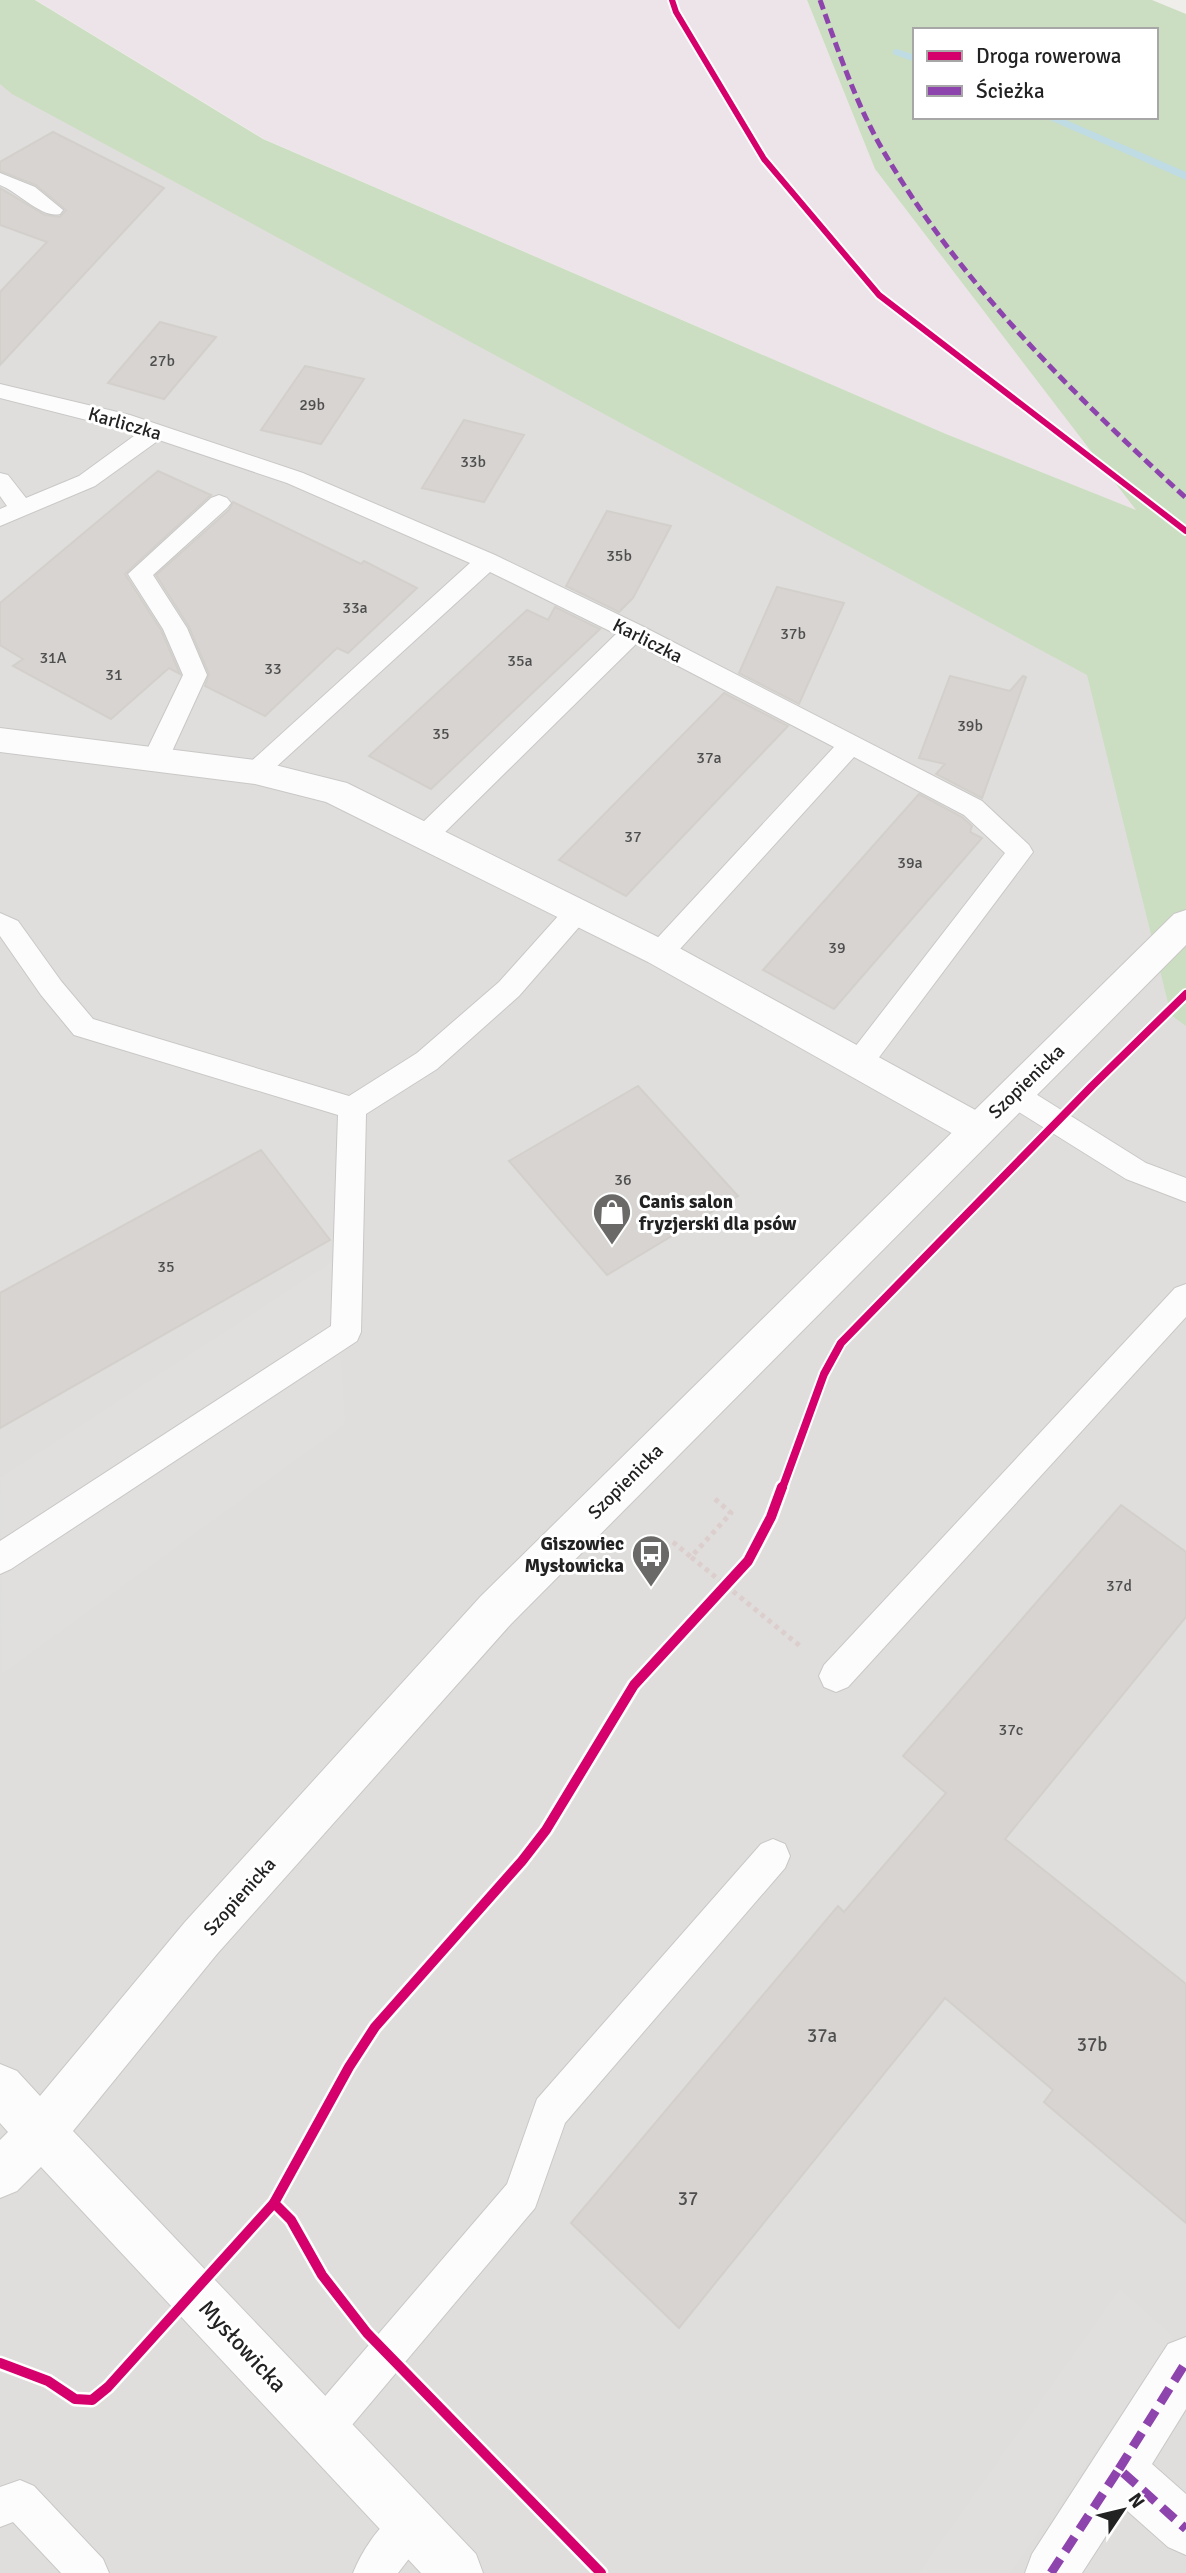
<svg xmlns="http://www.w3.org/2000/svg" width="1186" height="2573" font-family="Signika,sans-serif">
  <rect width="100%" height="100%" fill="#f0eeeb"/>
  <path fill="#dfdedc" d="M0,77L1093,677L1186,1026V2573H0Z"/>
  <path fill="#ede4e9" d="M36,0H807L875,169L1138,511L946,434L264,139Z"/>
  <path fill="#cbdec1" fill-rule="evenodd" d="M0,0H35L263,139L946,434L1136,510L875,169L807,0H1152L1186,14V1026L1171,1015L1087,675L12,94L0,84ZM915,30H1156V117H915Z"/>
  <g fill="#e0dfde">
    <path d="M335,1260L345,1424L2,1674L0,1478Z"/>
    <path d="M1120,2289L1174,2337L1010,2573H919Z"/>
  </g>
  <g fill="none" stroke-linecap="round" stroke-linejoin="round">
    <g fill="#bfdbe3" fill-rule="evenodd">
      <path d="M897,49L915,55V62L893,54V50Z"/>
      <path d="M1043,117H1059L1186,172V180Z"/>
    </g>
  </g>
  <g fill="#d7d4d2" stroke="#d3d0cc" stroke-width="2">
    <path d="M53,132L164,188L0,365V292L47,242L0,225V188L45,215L60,217L66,210L36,185L0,171V162Z"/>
    <path d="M160,322L216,337L164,399L108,383Z"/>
    <path d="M305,366L364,379L321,444L261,430Z"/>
    <path d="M464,420L524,435L484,502L422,488Z"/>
    <path d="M158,471L211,495L125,574L161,630L180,674L169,668L111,719L13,666L23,659L0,645V603Z"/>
    <path d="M233,502L361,564L364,561L417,588L348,653L337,648L265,716L205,686L209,674L189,627L156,575L229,510Z"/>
    <path d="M607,511L671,526L633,598L619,612L566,586Z"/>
    <path d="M777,587L844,603L799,704L739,673Z"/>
    <path d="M555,607L600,629L431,789L369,756L527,610L548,620Z"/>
    <path d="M950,676L1010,691L1023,676L1026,677L982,798L936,774L945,764L919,758Z"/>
    <path d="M724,693L788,726L626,896L559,860Z"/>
    <path d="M919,794L962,817L972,826L970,832L982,838L834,1009L763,970Z"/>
    <path d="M638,1086L738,1196L607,1275L509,1161Z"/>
    <path d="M261,1150L330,1240L0,1428V1293Z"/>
    <path d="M1121,1505L1186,1552V1617L1005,1839L1186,1984V2223L1044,2102L1053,2090L945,1998L679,2328L571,2223L838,1906L844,1912L946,1793L903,1756Z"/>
  </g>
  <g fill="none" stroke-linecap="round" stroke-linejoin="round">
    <g stroke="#c9c8c7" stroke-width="2">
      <g id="service">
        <path d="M0,173L35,187L63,210L60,214C43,219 18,192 0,185Z"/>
        <path d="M0,384L130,415L303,473L495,555L642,626L982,801L1029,845L1033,852L868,1072L858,1075L848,1072L844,1064L848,1056L1005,853L964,815L854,757L670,960L660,963L650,960L647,953L650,946L834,747L636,644L435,842L426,845L417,842L413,835L417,828L616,634L490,572L264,778L255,781L246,778L242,772L246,766L470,563L287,483L159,440L95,486L0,526V509L7,506L0,496V473L8,475L26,498L79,476L138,433L0,398Z"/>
        <path d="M219,495L227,498L231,503L227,508L153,575L187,628L207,675L169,758L165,764L156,767L147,764L143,758L183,675L163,629L128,574L211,498Z"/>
        <path d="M577,902L586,905L590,912L586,919L519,996L437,1069L366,1114L361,1332L357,1341L11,1569L0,1574V1541L331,1326L338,1115L74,1035L41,995L0,936V913L18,921L61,981L93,1019L349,1096L417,1053L499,982L568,905Z"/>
        <path d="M1013,1083L1023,1086L1146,1163L1186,1178V1202L1126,1179L1003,1102L999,1094L1003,1086Z"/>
        <path d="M1186,1284V1317L848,1687L836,1692L824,1687L819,1676L824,1665L1175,1288Z"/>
        <path d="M773,1839L785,1844L790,1856L785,1868L565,2123L535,2208L336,2444L322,2450L308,2444L302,2430L308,2416L507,2184L537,2099L761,1844Z"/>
        <path d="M20,2480L34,2486L103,2559L109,2573H61L13,2522L0,2527V2487Z"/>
        <path d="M411,2504L425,2510L431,2524L425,2538L398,2573H353C363,2548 386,2514 411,2504Z"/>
      </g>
    </g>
    <g stroke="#c9c8c7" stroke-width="2">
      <g id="minor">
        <path d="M0,728L255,760L347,783L672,944L990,1118L995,1129L990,1140L977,1144L964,1140L648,962L326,802L255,784L0,752Z"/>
        <path d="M1186,2337V2409L1152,2464L1186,2494V2555L1168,2547L1124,2508L1082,2573H1025L1032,2554L1168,2344Z"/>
      </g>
    </g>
    <g stroke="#c9c8c7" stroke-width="2">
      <path id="tertiary" d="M1186,910V945L511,1624L217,1954L73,2131L476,2554L483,2573H421L41,2167L17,2191L0,2198V2140L8,2132L0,2123V2064L17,2071L40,2096L185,1922L481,1596L1174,914Z"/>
    </g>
    <g stroke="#dccecd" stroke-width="5" stroke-dasharray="4.5 4.5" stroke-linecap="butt">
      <path d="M715,1499L731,1513L691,1557L800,1646"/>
      <path d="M673,1542L691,1557"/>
    </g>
    <use href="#service" fill="#fdfcfc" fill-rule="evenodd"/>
    <use href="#minor" fill="#fdfcfc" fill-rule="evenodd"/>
    <use href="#tertiary" fill="#fdfcfc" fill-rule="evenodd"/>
    <path stroke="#8e44ad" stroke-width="5" stroke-dasharray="10 5" stroke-linecap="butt" d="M820,0C838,50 855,101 881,147C959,283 1072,393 1186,498"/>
    <g stroke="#8e44ad" stroke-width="9" stroke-dasharray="17 9" stroke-linecap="butt">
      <path d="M1119,2469L1186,2362"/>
      <path d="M1051,2573L1119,2469L1186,2529"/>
    </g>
    <g stroke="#fff" stroke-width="10">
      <path id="cycleway-far2" d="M672,0L676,12L764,159L879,295L1186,531"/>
    </g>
    <g stroke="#fff" stroke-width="12">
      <path id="cycleway-far1" d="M782,1489L824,1374L841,1343L1092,1086L1186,994"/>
    </g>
    <g stroke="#fff" stroke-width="15">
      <g id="cycleway">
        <path d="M274,2203L291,2220L322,2275L367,2333L601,2573"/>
        <path d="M0,2363L48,2381L75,2399L92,2400L108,2387L274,2203L349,2067L375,2027L522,1861L546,1830L634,1685L748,1561L771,1517L782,1487"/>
      </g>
    </g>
    <use href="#cycleway-far2" stroke="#d6006c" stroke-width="6"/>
    <use href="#cycleway-far1" stroke="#d6006c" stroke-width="8"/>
    <use href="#cycleway" stroke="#d6006c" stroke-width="10"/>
  </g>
  <defs>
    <g id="shop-pin" transform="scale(2.0125)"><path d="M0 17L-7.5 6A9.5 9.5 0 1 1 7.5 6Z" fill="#6a6968" stroke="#fff"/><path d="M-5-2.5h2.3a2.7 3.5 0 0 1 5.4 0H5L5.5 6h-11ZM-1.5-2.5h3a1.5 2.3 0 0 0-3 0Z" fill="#fff"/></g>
    <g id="bus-pin" transform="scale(2.0125)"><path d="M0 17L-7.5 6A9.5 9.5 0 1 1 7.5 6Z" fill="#6a6968" stroke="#fff"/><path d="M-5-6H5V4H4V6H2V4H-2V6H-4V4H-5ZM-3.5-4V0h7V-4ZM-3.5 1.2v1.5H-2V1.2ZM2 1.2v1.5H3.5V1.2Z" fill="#fff"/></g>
  </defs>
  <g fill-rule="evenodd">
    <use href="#shop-pin" x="612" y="1212"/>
    <use href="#bus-pin" x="651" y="1554"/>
  </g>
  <g text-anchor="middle" stroke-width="6" stroke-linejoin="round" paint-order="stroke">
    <g font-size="16" fill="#4f4e4e">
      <text x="162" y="366">27b</text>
      <text x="312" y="410">29b</text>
      <text x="473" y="467">33b</text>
      <text x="619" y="561">35b</text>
      <text x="355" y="613">33a</text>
      <text x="793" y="639">37b</text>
      <text x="53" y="663">31A</text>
      <text x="520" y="666">35a</text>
      <text x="273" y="674">33</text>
      <text x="114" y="680">31</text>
      <text x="970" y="731">39b</text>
      <text x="441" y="739">35</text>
      <text x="709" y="763">37a</text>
      <text x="633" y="842">37</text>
      <text x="910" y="868">39a</text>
      <text x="837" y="953">39</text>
      <text x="623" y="1185">36</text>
      <text x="166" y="1272">35</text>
      <text x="1119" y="1591">37d</text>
      <text x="1011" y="1735">37c</text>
    </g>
    <g font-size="19" fill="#222" stroke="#fff">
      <text transform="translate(125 423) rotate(16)" y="7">Karliczka</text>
      <text transform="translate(648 640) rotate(27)" y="7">Karliczka</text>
      <text transform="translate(1026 1081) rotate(-44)" y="7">Szopienicka</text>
      <text transform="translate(625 1481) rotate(-45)" y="7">Szopienicka</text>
      <text transform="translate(239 1896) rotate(-48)" y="7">Szopienicka</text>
    </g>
    <g font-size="19" font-weight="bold" fill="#222" stroke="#fff" text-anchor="start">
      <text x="639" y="1208">Canis salon<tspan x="639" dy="22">fryzjerski dla psów</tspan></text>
      <text x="624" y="1550" text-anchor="end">Giszowiec<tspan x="624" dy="22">Mysłowicka</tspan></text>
    </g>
    <g font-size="19" fill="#4f4e4e">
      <text x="822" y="2042">37a</text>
      <text x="1092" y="2051">37b</text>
      <text x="688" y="2205">37</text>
    </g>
    <g font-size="23" fill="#222" stroke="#fff">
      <text transform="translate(243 2346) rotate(47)" y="8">Mysłowicka</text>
    </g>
  </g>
  <rect x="913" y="28" width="245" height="91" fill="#ffffff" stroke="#a7a7a7" stroke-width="2"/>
  <rect x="927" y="51" width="35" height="10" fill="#d6006c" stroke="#a7a7a7" stroke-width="2"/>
  <text x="976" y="63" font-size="21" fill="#222222">Droga rowerowa</text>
  <rect x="927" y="86" width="35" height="10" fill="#8e44ad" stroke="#a7a7a7" stroke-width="2"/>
  <text x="976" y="98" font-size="21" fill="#222222">Ścieżka</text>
  <g transform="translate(1123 2510) rotate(55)" stroke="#ffffff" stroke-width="5" paint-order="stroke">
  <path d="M0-5L12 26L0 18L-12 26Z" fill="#222222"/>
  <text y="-10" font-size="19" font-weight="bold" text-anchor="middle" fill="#222222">N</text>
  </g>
</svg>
